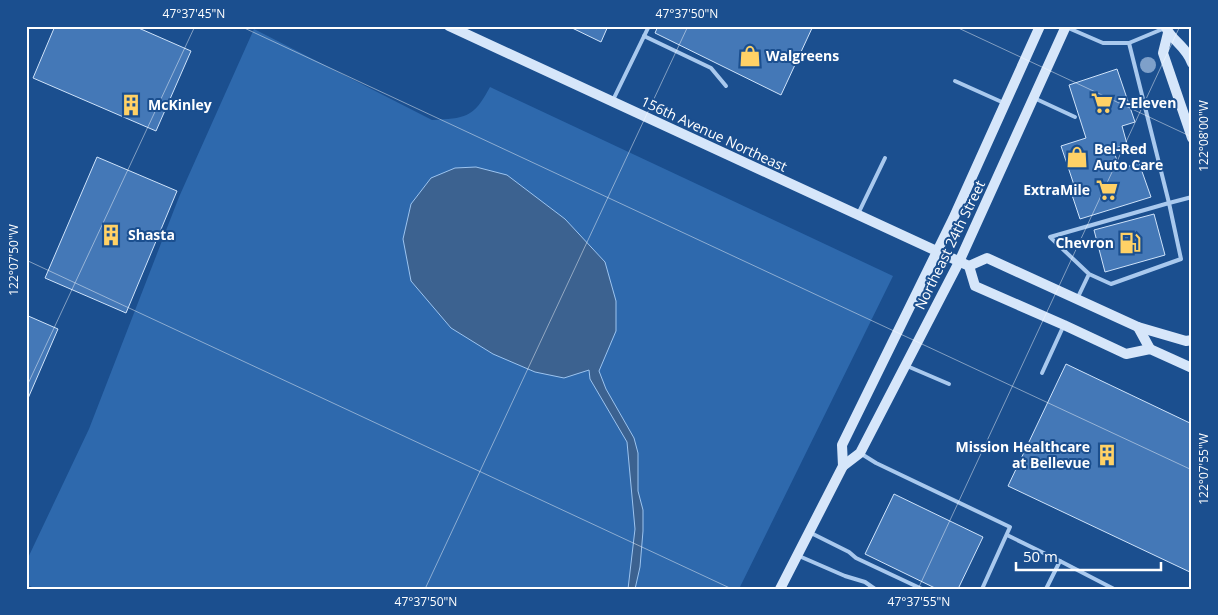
<svg xmlns="http://www.w3.org/2000/svg" width="1218" height="615" font-family="'Open Sans',sans-serif">
  <rect width="100%" height="100%" fill="#1b4f8f"/>
  <path fill="#2e69ad" d="M254,29L432,120C465,118 473,119 490,87L893,276L739,589H36L26,584V562L89,429L179,197Z"/>
  <path fill="#3c6290" stroke="#9cc4f0" d="M476,167L507,175L565,219L605,262L616,301V331L599,371L606,389L634,438L638,453V491L643,510V531L640,567L635,589H628L635,529L627,442L590,379L589,370L564,378L535,372L493,354L451,328L411,281L403,239L411,204L431,178L455,168Z"/>
  <g fill="#4478b7" stroke="#cfe3fa">
    <path d="M55,26H134L191,51L156,131L33,78Z"/>
    <path d="M568,26H608L601,42Z"/>
    <path d="M658,26H813L781,95L655,33Z"/>
    <path d="M1117,69L1135,122L1122,126L1127,144L1113,149L1120,169L1139,163L1151,197L1080,219L1069,186L1074,185L1061,146L1086,138L1069,85Z"/>
    <path d="M97,157L177,191L126,313L45,278Z"/>
    <path d="M1154,214L1165,255L1105,272L1094,230Z"/>
    <path d="M26,315L58,329L26,403Z"/>
    <path d="M1066,364L1192,424V573L1008,486Z"/>
    <path d="M894,494L983,537L958,589H937L865,554Z"/>
  </g>
  <g fill="none" stroke-linecap="round" stroke-linejoin="round">
    <g stroke="#a9c9ee" stroke-width="4">
      <path d="M1066,27L1103,43H1129L1165,28"/>
      <path d="M644,36L711,68L726,86"/>
      <path d="M1129,43L1169,203L1192,197"/>
      <path d="M955,81L1004,103"/>
      <path d="M1034,98L1075,117"/>
      <path d="M613,100L649,26"/>
      <path d="M858,214L885,158"/>
      <path d="M1078,297L1089,274L1111,284L1181,259L1169,203L1050,237L1089,274"/>
      <path d="M907,366L949,384"/>
      <path d="M1042,373L1063,327"/>
      <path d="M860,453L876,463L1010,527L982,589"/>
      <path d="M811,533L849,552L856,558L922,589"/>
      <path d="M1007,535L1060,561"/>
      <path d="M799,556L845,576L865,582L875,589"/>
      <path d="M1046,589L1060,561L1114,589"/>
    </g>
    <g stroke="#d6e6fa" stroke-width="10">
      <path d="M449,26L969,266L975,286L1064,325L1126,354L1150,349L1192,368"/>
      <path d="M1165,26C1172,41 1186,46 1192,63"/>
      <path d="M1168,33L1163,53L1192,138"/>
      <path d="M969,266L987,258L1138,327L1186,341L1192,340"/>
      <path d="M1138,327L1150,349"/>
      <path d="M843,466L860,453L959,262L1066,26"/>
      <path d="M780,589L843,466L842,445L953,219L1040,26"/>
    </g>
  </g>
  <circle fill="#7ea0ca" cx="1148" cy="65" r="8"/>
  <path fill="none" stroke="#fff" stroke-width="1" stroke-opacity="0.45" d="M240,26L1192,470M954,26L1192,137M26,260L732,589M26,388L195,26M425,589L688,26M918,589L1180,26"/>
  <defs>
    <g id="shop-bare" transform="scale(1.725)"><path d="M-5-2.5h2.3a2.7 3.5 0 0 1 5.4 0H5L5.5 6h-11ZM-1.5-2.5h3a1.5 2.3 0 0 0-3 0Z" fill="#ffd166" stroke="#1b4f8f" stroke-width="2.5" paint-order="stroke"/></g>
    <g id="supermarket-bare" transform="scale(1.725)"><path d="M-6-5.5h2.5l.6 2H6L4.5 2H-2.5L-4.4-4H-6ZM-1.5 3.2a1.3 1.3 0 1 0 .1 0ZM3 3.2a1.3 1.3 0 1 0 .1 0Z" fill="#ffd166" stroke="#1b4f8f" stroke-width="2.5" paint-order="stroke"/></g>
    <g id="building-bare" transform="scale(1.725)"><path d="M-4-6H4V6H1V3H-1V6H-4ZM-2.5-4.3h1.7v1.8h-1.7ZM.8-4.3h1.7v1.8H.8ZM-2.5-1h1.7V.8h-1.7ZM.8-1h1.7V.8H.8Z" fill="#ffd166" stroke="#1b4f8f" stroke-width="2.5" paint-order="stroke"/></g>
    <g id="fuel-bare" transform="scale(1.725)"><path d="M-5.5-6h7V0h2V4h1.3V-2.5L3-4.5l.8-.8L6-3V5H2.5V1h-1V6h-7ZM-4.2-4.7v3.2H.2V-4.7Z" fill="#ffd166" stroke="#1b4f8f" stroke-width="2.5" paint-order="stroke"/></g>
  </defs>
  <g fill-rule="evenodd">
    <use href="#shop-bare" x="750" y="56"/>
    <use href="#supermarket-bare" x="1102" y="103"/>
    <use href="#building-bare" x="131" y="105"/>
    <use href="#shop-bare" x="1077" y="157"/>
    <use href="#supermarket-bare" x="1107" y="190"/>
    <use href="#building-bare" x="111" y="235"/>
    <use href="#fuel-bare" x="1130" y="243"/>
    <use href="#building-bare" x="1107" y="455"/>
  </g>
  <g text-anchor="middle" stroke-width="4" stroke-linejoin="round" paint-order="stroke">
    <g font-size="14" font-weight="bold" fill="#fff" stroke="#1b4f8f" text-anchor="start">
      <text x="766" y="61">Walgreens</text>
      <text x="1118" y="108">7-Eleven</text>
      <text x="148" y="110">McKinley</text>
      <text x="1094" y="154">Bel-Red<tspan x="1094" dy="16">Auto Care</tspan></text>
      <text x="1090" y="195" text-anchor="end">ExtraMile</text>
      <text x="128" y="240">Shasta</text>
      <text x="1114" y="248" text-anchor="end">Chevron</text>
      <text x="1090" y="452" text-anchor="end">Mission Healthcare<tspan x="1090" dy="16">at Bellevue</tspan></text>
    </g>
    <g font-size="14" fill="#fff" stroke="#1b4f8f">
      <text transform="translate(714 134) rotate(25)" y="5">156th Avenue Northeast</text>
      <text transform="translate(950 245) rotate(-64)" y="5">Northeast 24th Street</text>
    </g>
  </g>
  <rect width="1218" height="615" fill="none" stroke="#1b4f8f" stroke-width="55"/>
  <path d="M1016 562v8h145v-8" fill="none" stroke="#ffffff" stroke-width="2.5"/>
  <text x="1023" y="562" font-size="15" fill="#ffffff" stroke="#1b4f8f" stroke-width="4" paint-order="stroke">50 m</text>
  <rect x="28" y="28" width="1162" height="560" fill="none" stroke="#fff" stroke-width="2"/>
  <g font-size="12" text-anchor="middle" fill="#fff">
    <text x="194" y="18">47°37'45"N</text>
    <text x="687" y="18">47°37'50"N</text>
    <text transform="translate(1204 136) rotate(-90)" y="4">122°08'00"W</text>
    <text transform="translate(14 260) rotate(-90)" y="4">122°07'50"W</text>
    <text transform="translate(1204 469) rotate(-90)" y="4">122°07'55"W</text>
    <text x="426" y="606">47°37'50"N</text>
    <text x="919" y="606">47°37'55"N</text>
  </g>
</svg>
